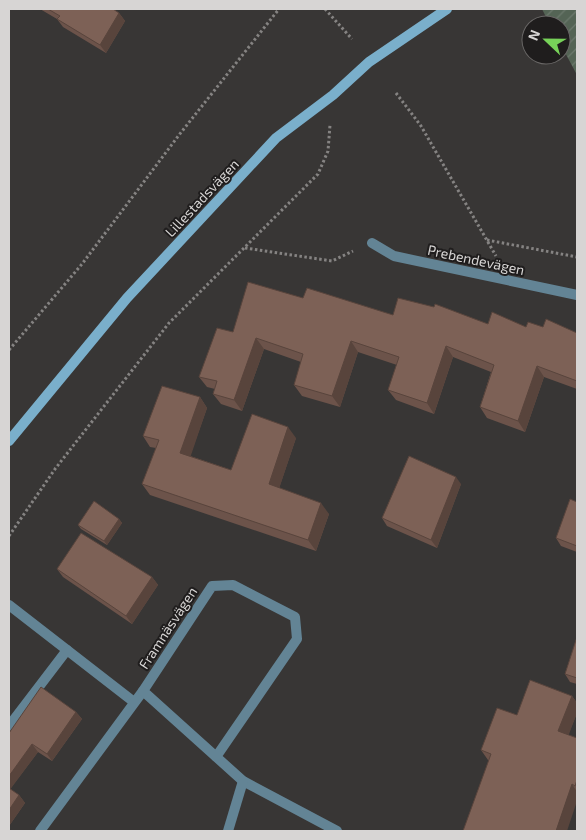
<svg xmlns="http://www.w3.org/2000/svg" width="586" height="840" font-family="'Exo 2',sans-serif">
  <defs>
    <pattern id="garden-furrows" width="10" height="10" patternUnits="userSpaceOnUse" patternTransform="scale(1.25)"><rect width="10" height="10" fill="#546455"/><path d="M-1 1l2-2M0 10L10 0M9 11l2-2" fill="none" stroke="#6c796d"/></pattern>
  </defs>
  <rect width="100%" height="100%" fill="#383635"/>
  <path fill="url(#garden-furrows)" d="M542,9H577V75L561,45V25H550Z"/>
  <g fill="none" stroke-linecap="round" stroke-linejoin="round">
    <g stroke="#858382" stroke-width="3" stroke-dasharray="2.5 2.5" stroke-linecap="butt">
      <path d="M325,9L352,39"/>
      <path d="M396,93L421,126L496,256"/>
      <path d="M487,240L577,257"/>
      <path d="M245,248L332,261L353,251"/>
      <path d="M9,350L82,264L179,135L279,9"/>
      <path d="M9,536L55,469L169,323L318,174L328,151L330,125"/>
    </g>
    <g stroke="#638495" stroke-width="10">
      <path d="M9,605L134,702"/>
      <path d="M9,726L67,650"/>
      <path d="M40,831L143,691"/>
    </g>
    <g stroke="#638495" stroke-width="10">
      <path d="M372,243L394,256L577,295"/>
      <path d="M216,757L297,639L295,617L233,585L212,586L143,691L243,781L337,831"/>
      <path d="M228,831L243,781"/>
    </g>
    <path stroke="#7aafcb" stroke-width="10" d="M9,441L127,298L276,138L333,95L369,62L447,9"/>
  </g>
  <g fill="#6c534a">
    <path d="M40,9H113L119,13L125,21L106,53L63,27L57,19Z"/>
    <path d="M303,298L393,315L526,327H543L577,333V389L544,377L525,432L487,418L480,407L491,372L453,357L434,414L396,400L388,390L397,365L358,352L340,407L302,396L294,385L301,362L264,349L242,411L221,404L213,394L215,389L207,387L199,377L233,332Z"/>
    <path d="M200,397L207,408L190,456L231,470L296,438L279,488L329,514L316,551L150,495L142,484L156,448L150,447L143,436Z"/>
    <path d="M461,484L437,548L387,526L382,518Z"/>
    <path d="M577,502V552L561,546L556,538Z"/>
    <path d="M119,519L122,523L107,545L81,529L78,525Z"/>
    <path d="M57,569L152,577L158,585L132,624L63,577Z"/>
    <path d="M577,637V684L570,682L565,674Z"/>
    <path d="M572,696L577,703V713L568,735L577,738V801L488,760L481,750L517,715Z"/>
    <path d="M76,712L82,719L52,761L38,752L10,789L19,795L25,803L9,826V733Z"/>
  </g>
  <g fill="#58443c">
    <path d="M119,13L125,21L106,53L100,45Z"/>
    <path d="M256,338L264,349L242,411L234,400Z"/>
    <path d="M351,341L358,352L340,407L332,396Z"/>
    <path d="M446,346L453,357L434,414L427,403Z"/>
    <path d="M537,366L544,377L525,432L518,421Z"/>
    <path d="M200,397L207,408L188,464L180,453Z"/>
    <path d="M288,427L296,438L277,495L269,484Z"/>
    <path d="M456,477L461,484L437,548L431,540Z"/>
    <path d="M321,503L329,514L316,551L308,540Z"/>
    <path d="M119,519L122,523L107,545L104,541Z"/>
    <path d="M152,577L158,585L132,624L126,616Z"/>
    <path d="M572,696L577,703V713L566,742L558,731Z"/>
    <path d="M76,712L82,719L52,761L47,754Z"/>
    <path d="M32,744L38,752L9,791V776Z"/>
    <path d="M572,784L577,792V801L567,831H556Z"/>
    <path d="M19,795L25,803L9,826V810Z"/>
  </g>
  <g fill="#7d6156" stroke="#58443c">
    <path d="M48,9H113L119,13L100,45L57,19L60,16Z"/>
    <path d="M248,282L303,298L307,288L393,315L398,298L434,307L435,304L488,324L492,312L526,327L528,322L543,327L546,319L577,333V381L537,366L518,421L480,407L494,365L446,346L427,403L388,390L399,357L351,341L332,396L294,385L303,354L256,338L234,400L213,394L217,381L199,377L217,328L233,332Z"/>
    <path d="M162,386L200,397L180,453L231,470L252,414L288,427L269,484L321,503L308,540L142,484L159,440L143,436Z"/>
    <path d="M409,456L456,477L431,540L382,518Z"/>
    <path d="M570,499L577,502V546L556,538Z"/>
    <path d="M94,501L119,519L104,541L78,525Z"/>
    <path d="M81,533L152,577L126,616L57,569Z"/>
    <path d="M577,637V678L565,674Z"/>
    <path d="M530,680L572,696L558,731L577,738V780L575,786L572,784L556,831H463L491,754L481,750L497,708L517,715Z"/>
    <path d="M41,687L76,712L47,754L32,744L9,776V733Z"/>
    <path d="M9,788L19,795L9,810Z"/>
  </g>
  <g text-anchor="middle" stroke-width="4" stroke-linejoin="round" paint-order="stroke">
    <g font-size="14" fill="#d7d5d4" stroke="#1f1d1d">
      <text transform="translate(202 198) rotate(-47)" y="5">Lillestadsvägen</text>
      <text transform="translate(476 260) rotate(12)" y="5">Prebendevägen</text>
      <text transform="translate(168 628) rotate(-57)" y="5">Framnäsvägen</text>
    </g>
  </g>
  <rect width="586" height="840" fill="none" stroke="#d7d5d4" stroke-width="20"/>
  <g transform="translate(546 40) rotate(292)"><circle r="24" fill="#1f1d1d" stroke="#696766"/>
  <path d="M0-4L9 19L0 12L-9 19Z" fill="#77d259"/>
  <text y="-8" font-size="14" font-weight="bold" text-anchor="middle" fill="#d7d5d4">N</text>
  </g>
</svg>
